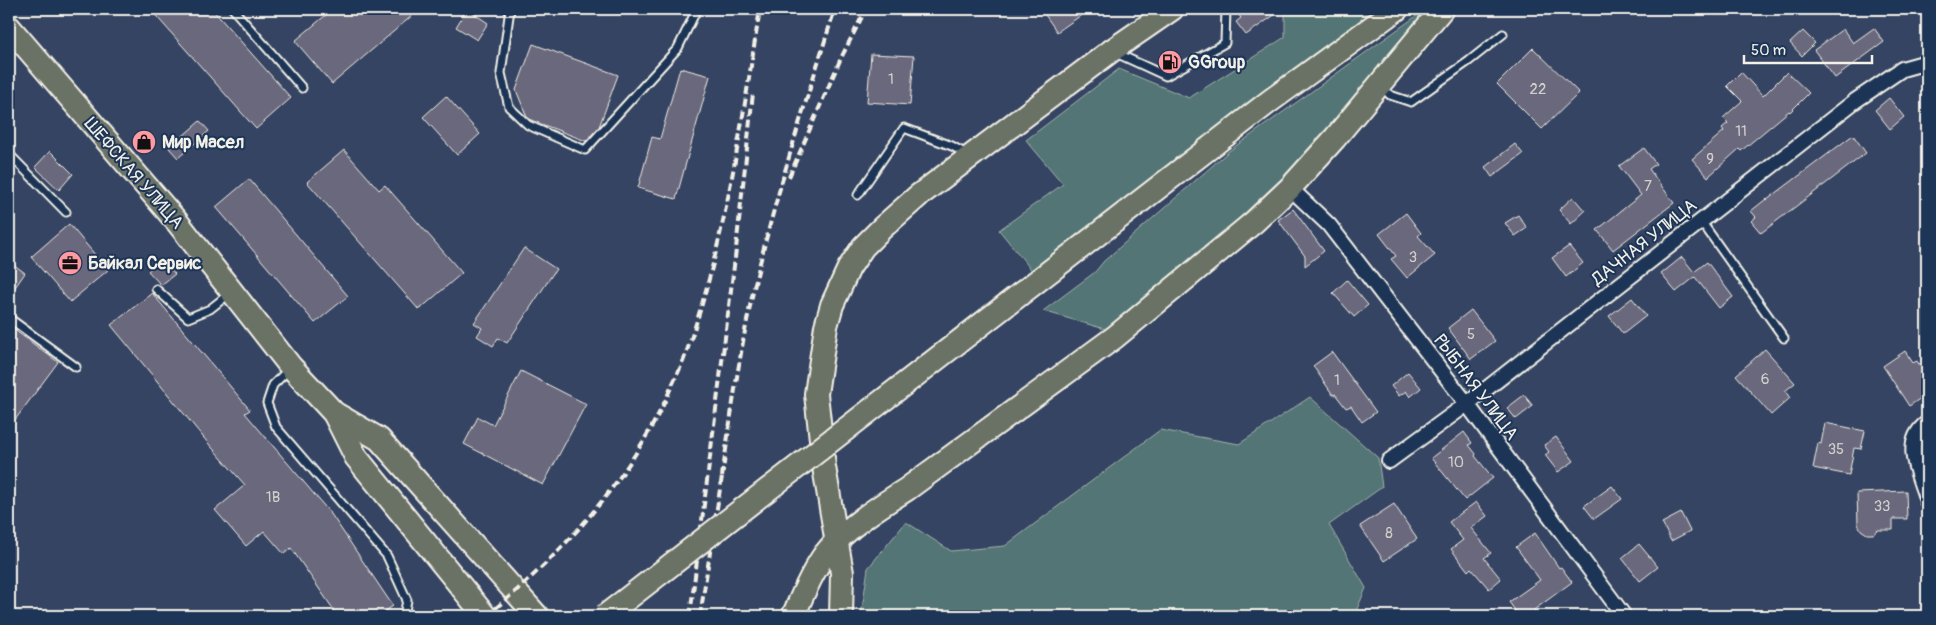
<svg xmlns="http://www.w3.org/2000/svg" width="1936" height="625" font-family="Pangolin,sans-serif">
  <rect width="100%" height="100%" fill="#344462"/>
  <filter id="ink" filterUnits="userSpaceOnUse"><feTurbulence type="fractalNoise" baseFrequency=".02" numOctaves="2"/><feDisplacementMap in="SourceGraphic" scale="10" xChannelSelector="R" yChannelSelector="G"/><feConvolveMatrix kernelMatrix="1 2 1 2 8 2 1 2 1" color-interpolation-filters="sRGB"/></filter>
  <g filter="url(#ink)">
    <g fill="#537575" stroke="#a4b3ae">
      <path d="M1285,9H1383L1034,273L999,230L1063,184L1026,140L1119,69L1189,98L1285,37Z"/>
      <path d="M1426,9L1316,146L1196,259L1108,330L1043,311L1095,272L1104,261L1229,151Z"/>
      <path d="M1310,397L1378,458L1382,487L1329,525L1366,588L1354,616H861L868,568L906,522L951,551L1005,546L1160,430L1239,444Z"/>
    </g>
    <g fill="#6a687c" stroke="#f4f1e8">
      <path d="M150,9H212L291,98L256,129Z"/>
      <path d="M333,9H420L332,84L295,41Z"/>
      <path d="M467,9L488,23L477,40L456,27Z"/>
      <path d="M1041,9H1090L1057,32Z"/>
      <path d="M1235,9H1283L1246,35L1236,22L1241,18Z"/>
      <path d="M1874,28L1884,42L1835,78L1814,50L1843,29L1853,43Z"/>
      <path d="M1803,31L1815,43L1802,56L1790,43Z"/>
      <path d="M533,44L618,75L599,127L586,141L531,120L527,117L516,90Z"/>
      <path d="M1533,48L1579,93L1542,129L1497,84Z"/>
      <path d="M871,54L914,56L910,105L867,102Z"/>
      <path d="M680,68L710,76L676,199L638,188L652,137L660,139Z"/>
      <path d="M1741,72L1763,96L1787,72L1809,93L1790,112L1789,111L1741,151L1739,149L1708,177L1692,159L1724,131L1722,128L1728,123L1723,118L1742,101L1727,86Z"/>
      <path d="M446,96L480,134L457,155L423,117Z"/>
      <path d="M1889,98L1904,117L1890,129L1875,110Z"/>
      <path d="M200,121L209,131L178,158L169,148Z"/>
      <path d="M1853,135L1866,153L1761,233L1751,221L1756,217L1751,211L1766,199L1767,200Z"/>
      <path d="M1515,144L1523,154L1492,177L1485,167Z"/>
      <path d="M1644,148L1656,164L1649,169L1674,203L1613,250L1597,230L1641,195L1619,166Z"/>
      <path d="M344,150L379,190L385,185L462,273L419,310L307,182Z"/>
      <path d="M50,151L73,174L59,190L35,167Z"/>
      <path d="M249,179L348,296L315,323L216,207Z"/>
      <path d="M1573,197L1585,211L1571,224L1559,210Z"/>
      <path d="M1293,209L1324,251L1305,266V256L1278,220Z"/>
      <path d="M1406,213L1421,233L1418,236L1435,255L1407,278L1391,259L1396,256L1379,234Z"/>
      <path d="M1518,215L1527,228L1515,236L1505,223Z"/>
      <path d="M69,224L108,270L70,302L31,257Z"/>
      <path d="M1569,246L1583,263L1566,277L1552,258Z"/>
      <path d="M524,248L556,269L507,343L498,338L493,346L477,336L482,328L474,323Z"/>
      <path d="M1682,257L1694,272L1707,262L1733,297L1719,308L1695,277L1676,292L1661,274Z"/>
      <path d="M162,259L175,274L161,285L148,271Z"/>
      <path d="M9,261L25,273L9,296Z"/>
      <path d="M1347,280L1368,305L1354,317L1333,293Z"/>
      <path d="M152,293L250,410L245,413L331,514L393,606L378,616H338L291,548L284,554L264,531L246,546L215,510L245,485L208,443L111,325Z"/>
      <path d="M1632,298L1646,316L1623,334L1609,316Z"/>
      <path d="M1471,310L1495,341L1471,359L1448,328Z"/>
      <path d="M9,326L58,362L9,428Z"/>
      <path d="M1765,349L1795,383L1785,391L1790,398L1771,415L1736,375Z"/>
      <path d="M1905,351L1913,363L1917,361L1925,373L1921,375L1927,386V394L1909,406L1883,366Z"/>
      <path d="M1332,352L1376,412L1362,422L1351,406L1346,408L1335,394L1333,395L1313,366Z"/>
      <path d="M521,371L586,404L543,485L464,444L478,417L493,425Z"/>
      <path d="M1408,372L1421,388L1410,397L1406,391L1399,396L1391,386Z"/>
      <path d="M1524,395L1533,406L1516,419L1507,408Z"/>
      <path d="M1825,423L1865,431L1861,449L1854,448L1849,475L1813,468L1818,443L1821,444Z"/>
      <path d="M1464,432L1472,443L1469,445L1476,454L1475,456L1493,478L1465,500L1431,458Z"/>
      <path d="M1556,437L1574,461L1558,472L1545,455L1549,452L1544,445Z"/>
      <path d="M1612,486L1622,499L1594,519L1584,506Z"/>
      <path d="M1906,491L1907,519H1893V530H1878L1873,534H1867L1861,530L1858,524L1857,493Z"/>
      <path d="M1476,502L1487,516L1471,528L1491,553L1484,558L1501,579L1489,589L1471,568L1468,571L1451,549L1463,540L1449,522Z"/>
      <path d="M1394,504L1417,539L1384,561L1360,526Z"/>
      <path d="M1681,513L1690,531L1671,541L1662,523Z"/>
      <path d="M1535,533L1559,568L1561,567L1572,582L1534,610L1539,616H1519L1509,602L1540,580L1516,547Z"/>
      <path d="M1639,544L1658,567L1640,581L1622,558Z"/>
    </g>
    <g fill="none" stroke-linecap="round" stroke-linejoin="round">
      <g stroke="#f4f1e8" stroke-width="11">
        <g id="lane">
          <path d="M233,9L302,88"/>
          <path d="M510,9L501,73L509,107L528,125L585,150L678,48L697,9"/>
          <path d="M1116,53L1166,76L1225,43L1226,9"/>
          <path d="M1381,86L1390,95L1411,102L1469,61L1503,34"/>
          <path d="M9,154L66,212"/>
          <path d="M858,195L904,128L952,146L968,155"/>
          <path d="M1701,221L1784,338"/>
          <path d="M156,289L188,318L210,309L229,294"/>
          <path d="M9,318L76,367"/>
          <path d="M289,369L273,385L267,403L276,427L387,556L407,600L404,616"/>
        </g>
      </g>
      <g stroke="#f4f1e8" stroke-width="18">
        <g id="street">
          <path d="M1290,188L1329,225L1467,404L1624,616"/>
          <path d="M1927,423C1900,443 1920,476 1927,501"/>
          <path d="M1389,461L1467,404L1855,101L1902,69L1927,62"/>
        </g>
      </g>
      <g stroke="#f4f1e8" stroke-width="26">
        <g id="primary">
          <path d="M9,27L178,223L291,367L334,413L379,439L537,616"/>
          <path d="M334,413L356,457L485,616"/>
          <path d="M846,429L1270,101L1397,9"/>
          <path d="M793,616C803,595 811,573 825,554C845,528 880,506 907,489L1115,337L1254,222L1290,188L1335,138L1442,9"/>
          <path d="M841,616L842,573L824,467L816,394L826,326L832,305L849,268L863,247L882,228L918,196L1111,51L1172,9"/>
        </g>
      </g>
      <use href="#lane" stroke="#1d3557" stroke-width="7"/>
      <use href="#street" stroke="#1d3557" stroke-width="14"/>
      <use href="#primary" stroke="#6b7165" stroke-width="22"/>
      <g stroke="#f4f1e8" stroke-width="4" stroke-dasharray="8 4" stroke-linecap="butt">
        <path d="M789,177L841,58L866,9"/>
        <path d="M722,477C732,409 741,341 757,275C779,185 807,97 835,9"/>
        <path d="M486,616C561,556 625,485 667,397C672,384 679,372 684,359C725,246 741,127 760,9"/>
        <path d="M690,616L735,258L753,93"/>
        <path d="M700,616L723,470"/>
      </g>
      <g stroke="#f4f1e8" stroke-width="26" stroke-linecap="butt">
        <path id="primary-bridge" d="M605,616L846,429"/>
      </g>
      <use href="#primary-bridge" stroke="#6b7165" stroke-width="22"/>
    </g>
  </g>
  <defs>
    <g id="fuel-disc" transform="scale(1.25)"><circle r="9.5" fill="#ff9aa2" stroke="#1d3557"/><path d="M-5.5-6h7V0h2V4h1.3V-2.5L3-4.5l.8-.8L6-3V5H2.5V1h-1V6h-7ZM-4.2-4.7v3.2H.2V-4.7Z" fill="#111"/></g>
    <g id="shop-disc" transform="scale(1.25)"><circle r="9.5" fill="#ff9aa2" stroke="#1d3557"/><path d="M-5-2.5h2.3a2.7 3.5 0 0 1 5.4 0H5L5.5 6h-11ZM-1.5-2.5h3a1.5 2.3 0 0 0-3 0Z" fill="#111"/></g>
    <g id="office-disc" transform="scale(1.25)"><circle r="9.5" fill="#ff9aa2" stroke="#1d3557"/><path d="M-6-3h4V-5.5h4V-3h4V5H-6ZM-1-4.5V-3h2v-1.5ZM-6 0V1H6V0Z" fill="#111"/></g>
  </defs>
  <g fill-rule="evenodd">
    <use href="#fuel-disc" x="1170" y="62"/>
    <use href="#shop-disc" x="144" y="142"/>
    <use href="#office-disc" x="70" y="263"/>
  </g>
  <g text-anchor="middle" stroke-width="4" stroke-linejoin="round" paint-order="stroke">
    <g font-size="15" fill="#d2cfcd">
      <text x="891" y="84">1</text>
      <text x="1538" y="94">22</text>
      <text x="1741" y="136">11</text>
      <text x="1710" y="164">9</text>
      <text x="1648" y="191">7</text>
      <text x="1413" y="262">3</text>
      <text x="1471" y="339">5</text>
      <text x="1765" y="384">6</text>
      <text x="1337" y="385">1</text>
      <text x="1836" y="454">35</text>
      <text x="1456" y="467">10</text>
      <text x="273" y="502">1В</text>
      <text x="1882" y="511">33</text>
      <text x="1389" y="538">8</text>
    </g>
    <g font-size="18" font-weight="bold" fill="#f4f1e8" stroke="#1d3557" text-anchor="start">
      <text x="1188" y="68">GGroup</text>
      <text x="162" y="148">Мир Масел</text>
      <text x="88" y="269">Байкал Сервис</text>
    </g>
    <g font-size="18" fill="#f4f1e8" stroke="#1d3557">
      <text transform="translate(134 173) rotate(49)" y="6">ШЕФСКАЯ УЛИЦА</text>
      <text transform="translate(1644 242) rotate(-38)" y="6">ДАЧНАЯ УЛИЦА</text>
      <text transform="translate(1476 387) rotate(53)" y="6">РЫБНАЯ УЛИЦА</text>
    </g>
  </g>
  <rect width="1936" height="625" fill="none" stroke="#1d3557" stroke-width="30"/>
  <rect x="15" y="15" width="1906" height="595" fill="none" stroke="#f4f1e8" stroke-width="2" filter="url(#ink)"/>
  <path d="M1744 55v8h128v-8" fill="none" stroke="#f4f1e8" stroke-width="2.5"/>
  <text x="1751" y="55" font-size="15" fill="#f4f1e8" stroke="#1d3557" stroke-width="4" paint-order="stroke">50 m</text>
</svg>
